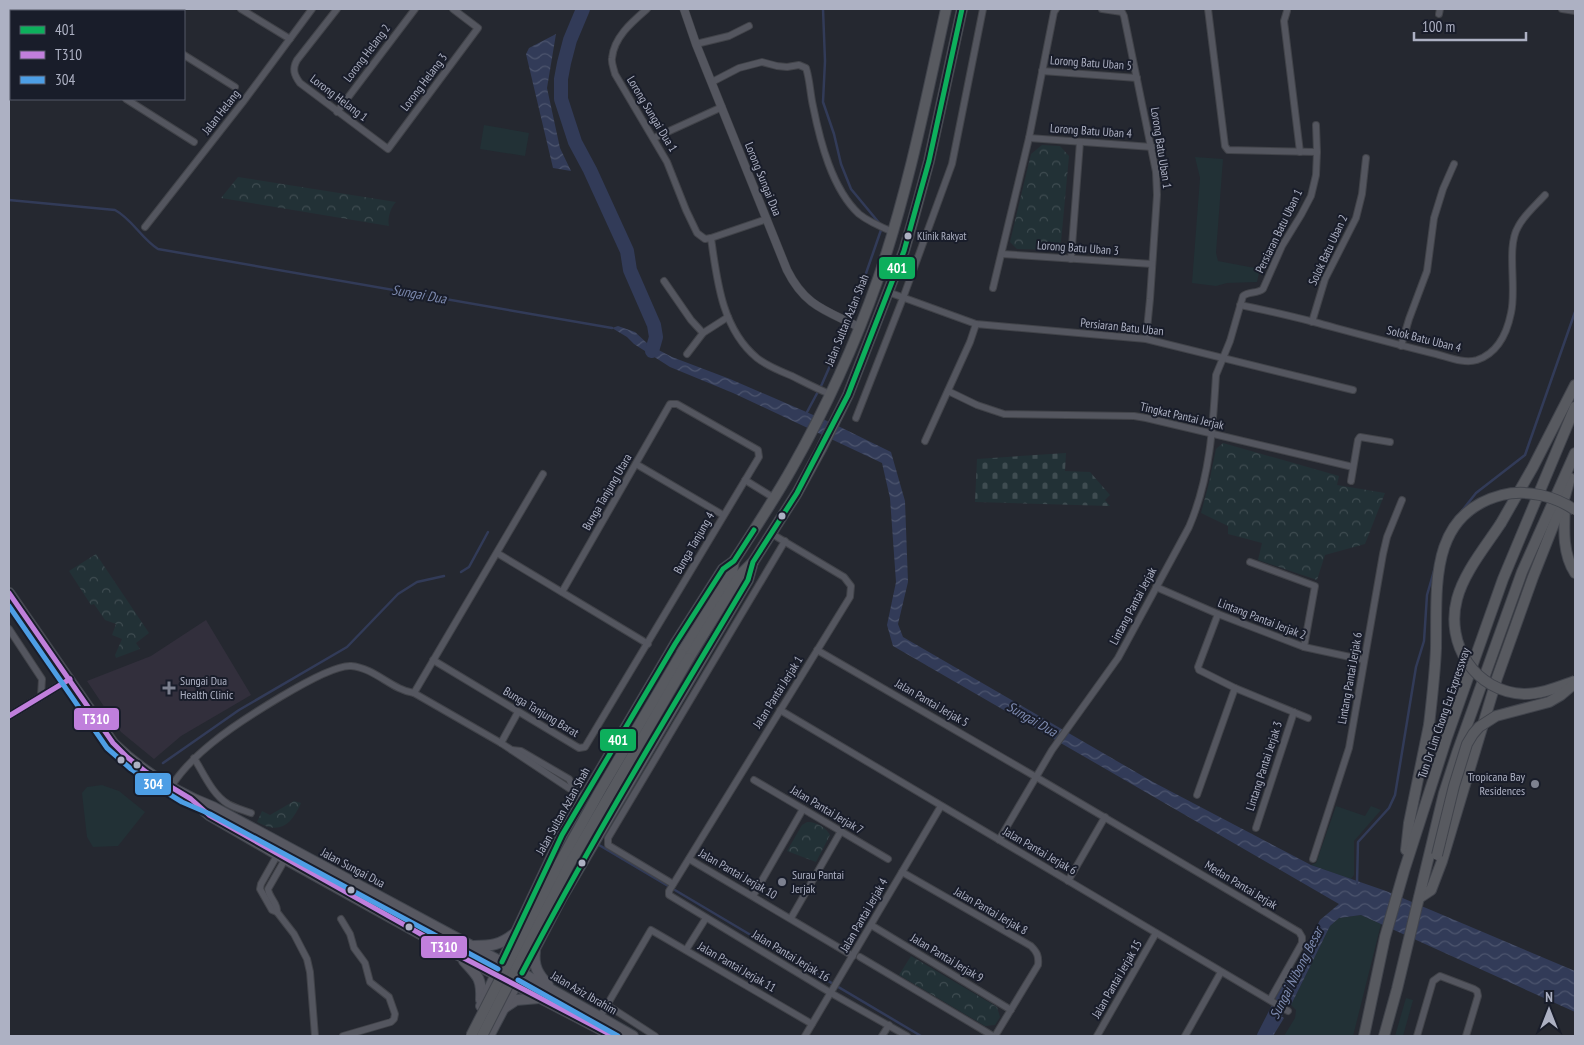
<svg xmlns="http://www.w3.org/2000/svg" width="1584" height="1045" font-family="'PT Sans Narrow',sans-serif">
  <defs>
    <pattern id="forest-crowns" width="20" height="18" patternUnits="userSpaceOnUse" patternTransform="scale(1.25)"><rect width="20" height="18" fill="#223136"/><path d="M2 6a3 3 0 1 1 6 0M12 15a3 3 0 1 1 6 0" fill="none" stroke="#3f4c51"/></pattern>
    <pattern id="cemetery-stones" width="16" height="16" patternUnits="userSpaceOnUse" patternTransform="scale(1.25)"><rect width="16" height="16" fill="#223136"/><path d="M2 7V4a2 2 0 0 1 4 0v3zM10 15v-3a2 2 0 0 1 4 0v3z" fill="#3f4c51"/></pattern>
    <pattern id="water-waves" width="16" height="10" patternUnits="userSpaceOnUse" patternTransform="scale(1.25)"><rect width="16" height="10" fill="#323b58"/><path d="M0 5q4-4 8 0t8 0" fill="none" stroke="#4d556e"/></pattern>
  </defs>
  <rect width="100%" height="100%" fill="#252830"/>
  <path fill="#322f3c" d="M206,620L251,695L181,736L154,759L121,732L87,681L151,656Z"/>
  <g fill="#223136">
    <path d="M484,125L529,133L525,156L480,149Z"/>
    <path d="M1195,157L1223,159L1216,253L1218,261L1260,269L1257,282L1227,283L1216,286L1192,283L1200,178Z"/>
    <path d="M102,785L119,791L145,812L118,846L93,847L87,837L82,793L87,787Z"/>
    <path d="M1336,806L1365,816L1371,806L1381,810L1354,841V875L1351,879L1311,865L1316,863Z"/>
    <path d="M1361,915L1381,924L1353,1036H1284L1295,1018L1296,1010L1291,1005L1330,926L1339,918Z"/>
    <path d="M1406,998L1413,1000L1403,1036H1395Z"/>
  </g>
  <g fill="url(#forest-crowns)">
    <path d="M1042,145L1060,146L1069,156L1061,242L1051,250L1017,249L1010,242L1031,154Z"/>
    <path d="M238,177L396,202C391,207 387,218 389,226L221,198Z"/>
    <path d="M1223,443L1339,476L1337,485L1385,493L1365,544L1325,555L1317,580L1258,560L1262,543L1228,534V526L1201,513L1209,483L1216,449Z"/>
    <path d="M96,554L149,633L136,643L140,649L116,658L115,655L122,639L112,635L116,624L105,620L94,604L91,605L69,571Z"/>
    <path d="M294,801L301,803C291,825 280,835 257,822L262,811L270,815Z"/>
    <path d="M807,822C815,821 827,828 830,835L816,862L787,851L802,825Z"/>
    <path d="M911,956L997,1007L1000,1017L995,1025L985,1026L899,975Z"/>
  </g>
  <path fill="url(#cemetery-stones)" d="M1066,453L1065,471L1090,472L1110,495L1105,500L1110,506L975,502L977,459Z"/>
  <g fill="url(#water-waves)">
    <path d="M556,34L547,88L560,148L571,171L553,168L526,54L529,48Z"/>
    <path d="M618,326L635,332L649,345L672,357L730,379L834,424L891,452L905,501L908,582L898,624L903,637L1153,782L1311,865L1386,891L1575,971V1012L1361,915L1339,918L1330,926L1291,1005L1280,998L1320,920L1339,904L893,646L887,625L896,582L890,498L882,463L733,393L670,367L634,344L627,337L612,328Z"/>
    <path d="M1272,1010L1284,1018L1273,1036H1258Z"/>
  </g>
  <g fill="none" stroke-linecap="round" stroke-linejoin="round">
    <g stroke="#323b58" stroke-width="2.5">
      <path d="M823,9L825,61L823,102L834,134L841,164L851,189L880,224L881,230L854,308L850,315"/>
      <path d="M9,200L115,210C132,219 141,238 158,249L612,328"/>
      <path d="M806,414L822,384L843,336V329"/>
      <path d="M1461,512L1476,493L1525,455L1575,312"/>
      <path d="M461,572L469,567L488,532"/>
      <path d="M163,763L239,710L347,647L398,594L417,582L444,576"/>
      <path d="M599,845L921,1036"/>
      <path d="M1357,883L1358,842L1389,808L1395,795L1416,667L1424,641L1427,595L1436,564"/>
    </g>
    <g stroke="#323b58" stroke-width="14">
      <path d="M583,9L570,40L564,63L561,79V99L575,142L590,170L627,251L630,270L654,325L656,337L652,351"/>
      <path d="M1264,1036L1291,983"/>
    </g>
    <g stroke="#414349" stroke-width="8">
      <g id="minor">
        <path d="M241,9L290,39"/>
        <path d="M337,9L297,60C292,69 294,75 300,83L388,149L478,28L453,9"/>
        <path d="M647,9C632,22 614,37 612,58C611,63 614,69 615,74L667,162L686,210L697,233L705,239L711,238L767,219"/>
        <path d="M1102,9L1122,12L1124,16L1156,172L1157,195L1150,299L1146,339"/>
        <path d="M1208,9L1225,146L1228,150L1317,152"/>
        <path d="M1562,9L1575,11"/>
        <path d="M142,11L144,9"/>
        <path d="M1287,11L1284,21L1300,152"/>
        <path d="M1439,14L1440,9"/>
        <path d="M696,44L729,36L749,26"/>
        <path d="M184,55L235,87"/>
        <path d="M1042,71L1137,78"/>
        <path d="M712,82L739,68L762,62L777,66L787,67L799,65L806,68C810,80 810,93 813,106C820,141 832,189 859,214C869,222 881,227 893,232"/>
        <path d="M126,99L194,142"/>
        <path d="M337,112L415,9"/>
        <path d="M654,138L722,107"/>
        <path d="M1029,138L1152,147"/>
        <path d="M145,227L243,102L312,9"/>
        <path d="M711,238C717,281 722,329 757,358C767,366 780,371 792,376C804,382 817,389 830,394"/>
        <path d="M1002,254L1152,264"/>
        <path d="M1071,259L1080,142"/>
        <path d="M664,281L691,320L703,333"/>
        <path d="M993,288L1029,138L1054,12L1056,9"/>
        <path d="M888,292L976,324L1146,339L1353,390"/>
        <path d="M1240,305C1265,310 1290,316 1314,322C1355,333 1395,344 1436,354C1448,357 1464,364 1477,360C1498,353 1507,333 1511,313C1517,288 1506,247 1518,227C1524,215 1536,205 1545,195"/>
        <path d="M1312,322L1325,279L1356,218L1362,194L1366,158"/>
        <path d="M1401,346L1409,319L1427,271L1434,218L1443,189L1454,164"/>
        <path d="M687,354L703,333L728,317"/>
        <path d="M948,391L977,405L1004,414L1134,416L1146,418L1353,467"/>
        <path d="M856,418L903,298L952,164L983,9"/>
        <path d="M925,441L970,342L976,324"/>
        <path d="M636,464L723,515"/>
        <path d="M745,480L774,498"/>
        <path d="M1351,481L1358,440L1360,437L1390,442"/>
        <path d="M772,534L844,577L851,586L850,597L669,891V895L831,993L907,1036"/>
        <path d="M497,553L648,644"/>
        <path d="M1250,562L1315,586L1304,647"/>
        <path d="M1156,587L1218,614L1304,647L1364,660"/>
        <path d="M1218,614L1198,667L1199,670L1235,688L1308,718"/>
        <path d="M9,629L40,676L42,679L41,696"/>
        <path d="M817,650L1036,777L1299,932L1302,937V943L1270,1000"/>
        <path d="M433,660L579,748L585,747L759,457L758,450L677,404H670L562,592"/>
        <path d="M414,693L543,474"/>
        <path d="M780,710L1288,1011"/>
        <path d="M501,743L518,712"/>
        <path d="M512,750L521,751L569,779L576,792"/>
        <path d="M194,758C204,774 212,794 228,804C235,808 243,810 251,813"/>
        <path d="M754,780L888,859"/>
        <path d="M171,787C182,769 196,756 212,743C234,725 326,664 351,666C375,668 392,690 414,693L501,743L570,789L585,797"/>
        <path d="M1197,795L1235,688"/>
        <path d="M1256,828L1294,712"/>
        <path d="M999,840L1052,750L1118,658L1189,527C1210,478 1213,427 1216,375L1230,341L1243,296C1249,291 1257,294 1263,289L1282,246L1301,215L1311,196L1316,175L1317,152L1316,125"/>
        <path d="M283,845L261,884L260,889L272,910L277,912L294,934L307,959L310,972L315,1036"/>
        <path d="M689,859L853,956"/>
        <path d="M1313,859L1349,748L1383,554L1387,537L1402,500"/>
        <path d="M902,872L1031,946C1037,952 1039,956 1038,965L995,1036"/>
        <path d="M1068,881L1105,817"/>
        <path d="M673,884L608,845V838L785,541"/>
        <path d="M753,896L803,809"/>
        <path d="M277,912C278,903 269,898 268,889L291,849"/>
        <path d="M791,918L841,831"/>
        <path d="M341,919L350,934L354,948L365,963L370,982L389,997L395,1014L394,1019L391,1022L343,1036"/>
        <path d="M871,925L1011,1010"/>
        <path d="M686,950L706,918"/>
        <path d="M860,957L993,1036"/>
        <path d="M607,1005L655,1036"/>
        <path d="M600,1017L651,930L812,1024"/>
        <path d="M805,1036L941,806"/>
        <path d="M882,1036L889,1025"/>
        <path d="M1097,1036L1156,933"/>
        <path d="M1185,1036L1221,972"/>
        <path d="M1417,1036L1433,981L1440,976L1474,989L1477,991L1478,996L1466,1036"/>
      </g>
    </g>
    <g stroke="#414349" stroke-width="9">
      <g id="tertiary">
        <path d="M684,9L696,44L787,270C805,306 825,310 859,327"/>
        <path d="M9,716L70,679"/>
      </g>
    </g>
    <g stroke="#41454d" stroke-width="12">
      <g id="primary">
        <path d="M9,11L11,9"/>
        <path d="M24,11L27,9"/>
        <path d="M9,30L11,27"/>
        <path d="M9,593L113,743C142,771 176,793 213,807L522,973L633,1036"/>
        <path d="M195,803L209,815L278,855L458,955L613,1036"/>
        <path d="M474,946C491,946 500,945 514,934"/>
        <path d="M535,951C533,966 538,974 548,985"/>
        <path d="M464,961C478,976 482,979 481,1000"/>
        <path d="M481,1006L562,835L675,644L723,569L734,561"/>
        <path d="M504,1008L516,1000L539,998"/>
        <path d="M489,1036L561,899L748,580L753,562"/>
      </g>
    </g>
    <g stroke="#41444c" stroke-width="12">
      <g id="trunk">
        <path d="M1565,504C1564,528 1562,553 1575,573"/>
        <path d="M1501,523L1533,467L1575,385"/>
        <path d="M681,654L732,573L734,561C754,530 774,500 792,468C826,408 855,344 878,279C908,191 926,100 946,9"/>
        <path d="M689,658L740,575L753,562L797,493L821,449L848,395L904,251L913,220L929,161L962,9"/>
        <path d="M1406,850L1409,823L1429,725"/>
        <path d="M1419,898L1431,890L1442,861L1497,678L1533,577L1565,496L1570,478"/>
        <path d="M1364,1036L1385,937L1404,871L1447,737L1503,579L1575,407"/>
        <path d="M1384,1036L1397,989L1444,793L1457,753L1522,572L1575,453"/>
      </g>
    </g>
    <use href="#minor" stroke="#54565f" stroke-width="6"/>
    <use href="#tertiary" stroke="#54565f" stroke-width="8"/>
    <use href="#primary" stroke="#575861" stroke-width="10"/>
    <use href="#trunk" stroke="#585a60" stroke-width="10"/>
    <g stroke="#41444c" stroke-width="12" stroke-linecap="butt">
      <g id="trunk-bridge">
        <path d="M1501,523C1486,546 1464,572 1457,599C1445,644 1475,692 1524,694C1542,694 1558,687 1575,681"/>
        <path d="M1429,725C1432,699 1435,674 1436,648C1437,588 1428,514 1502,495C1526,489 1555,496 1575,510"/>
        <path d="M1437,855L1454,786L1467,744L1473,734L1479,727L1496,716L1549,702L1561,695L1574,684"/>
        <path d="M471,1036L559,864L601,789L681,654"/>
        <path d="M482,1036L569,865L689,658"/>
      </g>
    </g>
    <use href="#trunk-bridge" stroke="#585a60" stroke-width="10"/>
    <g stroke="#191d2a" stroke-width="9">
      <g id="bus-1">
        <path d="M502,962L562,835L675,644L723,569L734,561L754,530"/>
        <path d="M522,973C592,839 671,710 748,580L753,562L797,493L848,395L904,251L929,161L962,9"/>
      </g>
    </g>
    <g stroke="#191d2a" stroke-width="9">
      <g id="bus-2">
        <path d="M9,593L113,743L127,757L146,772L191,799L209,815L458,955L613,1036"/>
        <path d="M9,716L70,679"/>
      </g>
    </g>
    <g stroke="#191d2a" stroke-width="9">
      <g id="bus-3">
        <path d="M9,606L107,748L131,769L156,786L182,802L210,814L498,969"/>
        <path d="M518,980L618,1036"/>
      </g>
    </g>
    <use href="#bus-1" stroke="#0daf5c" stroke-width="5"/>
    <use href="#bus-2" stroke="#c07fdc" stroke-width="5"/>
    <use href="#bus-3" stroke="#4d9ee5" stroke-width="5"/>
  </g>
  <g fill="#adb1c3" stroke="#191d2a" stroke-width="2">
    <circle cx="908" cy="236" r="4.5"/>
    <circle cx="782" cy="516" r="4.5"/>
    <circle cx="121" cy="760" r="4.5"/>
    <circle cx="137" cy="765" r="4.5"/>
    <circle cx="582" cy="863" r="4.5"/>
    <circle cx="351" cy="890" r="4.5"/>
    <circle cx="409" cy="927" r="4.5"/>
  </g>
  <g fill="#7d8190" stroke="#191d2a" stroke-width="2">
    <path d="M166.5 680.5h5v5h5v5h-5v5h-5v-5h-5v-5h5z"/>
    <circle cx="1535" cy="784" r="5"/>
    <circle cx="782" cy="882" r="5"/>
  </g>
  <g text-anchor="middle" stroke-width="4" stroke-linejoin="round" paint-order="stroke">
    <g font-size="11" fill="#adb1c3" stroke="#191d2a" text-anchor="start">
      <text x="917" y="240">Klinik Rakyat</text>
    </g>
    <g font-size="12" fill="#adb1c3" stroke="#191d2a">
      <text transform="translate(367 53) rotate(-53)" y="4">Lorong Helang 2</text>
      <text transform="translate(1091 63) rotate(4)" y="4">Lorong Batu Uban 5</text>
      <text transform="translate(424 82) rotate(-53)" y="4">Lorong Helang 3</text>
      <text transform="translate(339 98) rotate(37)" y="4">Lorong Helang 1</text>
      <text transform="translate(221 112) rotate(-52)" y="4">Jalan Helang</text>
      <text transform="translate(652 114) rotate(59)" y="4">Lorong Sungai Dua 1</text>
      <text transform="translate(1091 131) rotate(4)" y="4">Lorong Batu Uban 4</text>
      <text transform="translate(1161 148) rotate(81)" y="4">Lorong Batu Uban 1</text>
      <text transform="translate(763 179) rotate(68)" y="4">Lorong Sungai Dua</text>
      <text transform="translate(1279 231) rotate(-64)" y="4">Persiaran Batu Uban 1</text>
      <text transform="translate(1078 248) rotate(4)" y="4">Lorong Batu Uban 3</text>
      <text transform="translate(1328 250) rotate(-65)" y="4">Solok Batu Uban 2</text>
      <text transform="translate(847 320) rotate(-68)" y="4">Jalan Sultan Azlan Shah</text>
      <text transform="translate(1122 327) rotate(6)" y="4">Persiaran Batu Uban</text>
      <text transform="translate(1424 339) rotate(14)" y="4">Solok Batu Uban 4</text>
      <text transform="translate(1182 416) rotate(13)" y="4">Tingkat Pantai Jerjak</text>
      <text transform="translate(607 492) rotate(-60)" y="4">Bunga Tanjung Utara</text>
      <text transform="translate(694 543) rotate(-60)" y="4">Bunga Tanjung 4</text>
      <text transform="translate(1133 606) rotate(-62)" y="4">Lintang Pantai Jerjak</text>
      <text transform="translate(1262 619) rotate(21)" y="4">Lintang Pantai Jerjak 2</text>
      <text transform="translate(1350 678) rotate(-80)" y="4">Lintang Pantai Jerjak 6</text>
      <text transform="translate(778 692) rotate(-58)" y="4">Jalan Pantai Jerjak 1</text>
      <text transform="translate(932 703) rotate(30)" y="4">Jalan Pantai Jerjak 5</text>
      <text transform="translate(541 712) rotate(31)" y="4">Bunga Tanjung Barat</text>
      <text transform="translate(1444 713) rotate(-71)" y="4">Tun Dr Lim Chong Eu Expressway</text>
      <text transform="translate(1264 766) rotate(-72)" y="4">Lintang Pantai Jerjak 3</text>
      <text transform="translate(827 810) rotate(31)" y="4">Jalan Pantai Jerjak 7</text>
      <text transform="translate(563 811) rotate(-61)" y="4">Jalan Sultan Azlan Shah</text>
      <text transform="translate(1040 851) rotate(30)" y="4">Jalan Pantai Jerjak 6</text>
      <text transform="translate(353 868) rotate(28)" y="4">Jalan Sungai Dua</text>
      <text transform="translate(738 874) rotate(30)" y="4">Jalan Pantai Jerjak 10</text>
      <text transform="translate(1241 885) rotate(31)" y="4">Medan Pantai Jerjak</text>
      <text transform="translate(991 911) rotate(30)" y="4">Jalan Pantai Jerjak 8</text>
      <text transform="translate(864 915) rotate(-60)" y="4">Jalan Pantai Jerjak 4</text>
      <text transform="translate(791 956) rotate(31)" y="4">Jalan Pantai Jerjak 16</text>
      <text transform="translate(947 958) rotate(31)" y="4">Jalan Pantai Jerjak 9</text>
      <text transform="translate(737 967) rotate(30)" y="4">Jalan Pantai Jerjak 11</text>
      <text transform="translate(1117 979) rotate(-60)" y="4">Jalan Pantai Jerjak 15</text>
      <text transform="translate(584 993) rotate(30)" y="4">Jalan Aziz Ibrahim</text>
    </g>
    <g font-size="12" fill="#adb1c3" stroke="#191d2a" text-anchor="start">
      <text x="180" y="685">Sungai Dua<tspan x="180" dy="14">Health Clinic</tspan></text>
      <text x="1525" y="781" text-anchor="end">Tropicana Bay<tspan x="1525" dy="14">Residences</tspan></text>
      <text x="792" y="879">Surau Pantai<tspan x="792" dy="14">Jerjak</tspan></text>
    </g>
    <g font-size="14" font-style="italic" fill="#7d8aaf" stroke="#191d2a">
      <text transform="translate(419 294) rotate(10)" y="5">Sungai Dua</text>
      <text transform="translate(1032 719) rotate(30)" y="5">Sungai Dua</text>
      <text transform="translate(1296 973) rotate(-63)" y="5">Sungai Nibong Besar</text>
    </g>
  </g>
  <g stroke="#191d2a" stroke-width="2">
    <rect x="878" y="256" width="38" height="24" rx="5" fill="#0daf5c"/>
    <rect x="73" y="707" width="47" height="24" rx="5" fill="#c07fdc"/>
    <rect x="599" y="728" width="38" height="24" rx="5" fill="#0daf5c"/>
    <rect x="134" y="772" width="38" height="24" rx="5" fill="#4d9ee5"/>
    <rect x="420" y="935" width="48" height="24" rx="5" fill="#c07fdc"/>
  </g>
  <g font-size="14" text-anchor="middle" font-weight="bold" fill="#fff">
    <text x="897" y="273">401</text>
    <text x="96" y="724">T310</text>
    <text x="618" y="745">401</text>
    <text x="153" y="789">304</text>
    <text x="444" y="952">T310</text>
  </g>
  <rect width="1584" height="1045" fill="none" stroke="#adb1c3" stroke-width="20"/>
  <rect x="10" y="10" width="175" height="90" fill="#191d2a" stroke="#545867"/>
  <rect x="20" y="26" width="25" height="8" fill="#0daf5c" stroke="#545867"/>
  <text x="55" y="35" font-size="15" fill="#adb1c3">401</text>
  <rect x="20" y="51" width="25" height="8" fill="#c07fdc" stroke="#545867"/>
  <text x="55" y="60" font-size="15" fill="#adb1c3">T310</text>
  <rect x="20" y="76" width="25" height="8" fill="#4d9ee5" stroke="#545867"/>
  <text x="55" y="85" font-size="15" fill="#adb1c3">304</text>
  <g transform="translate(1549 1010)" stroke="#191d2a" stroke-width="4" paint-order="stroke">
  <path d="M0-4L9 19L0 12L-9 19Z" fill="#adb1c3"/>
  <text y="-8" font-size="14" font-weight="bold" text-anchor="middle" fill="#adb1c3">N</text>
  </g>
  <path d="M1414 32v8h112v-8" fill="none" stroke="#adb1c3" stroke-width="2.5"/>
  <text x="1422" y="32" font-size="15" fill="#adb1c3" stroke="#191d2a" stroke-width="4" paint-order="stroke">100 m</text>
</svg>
